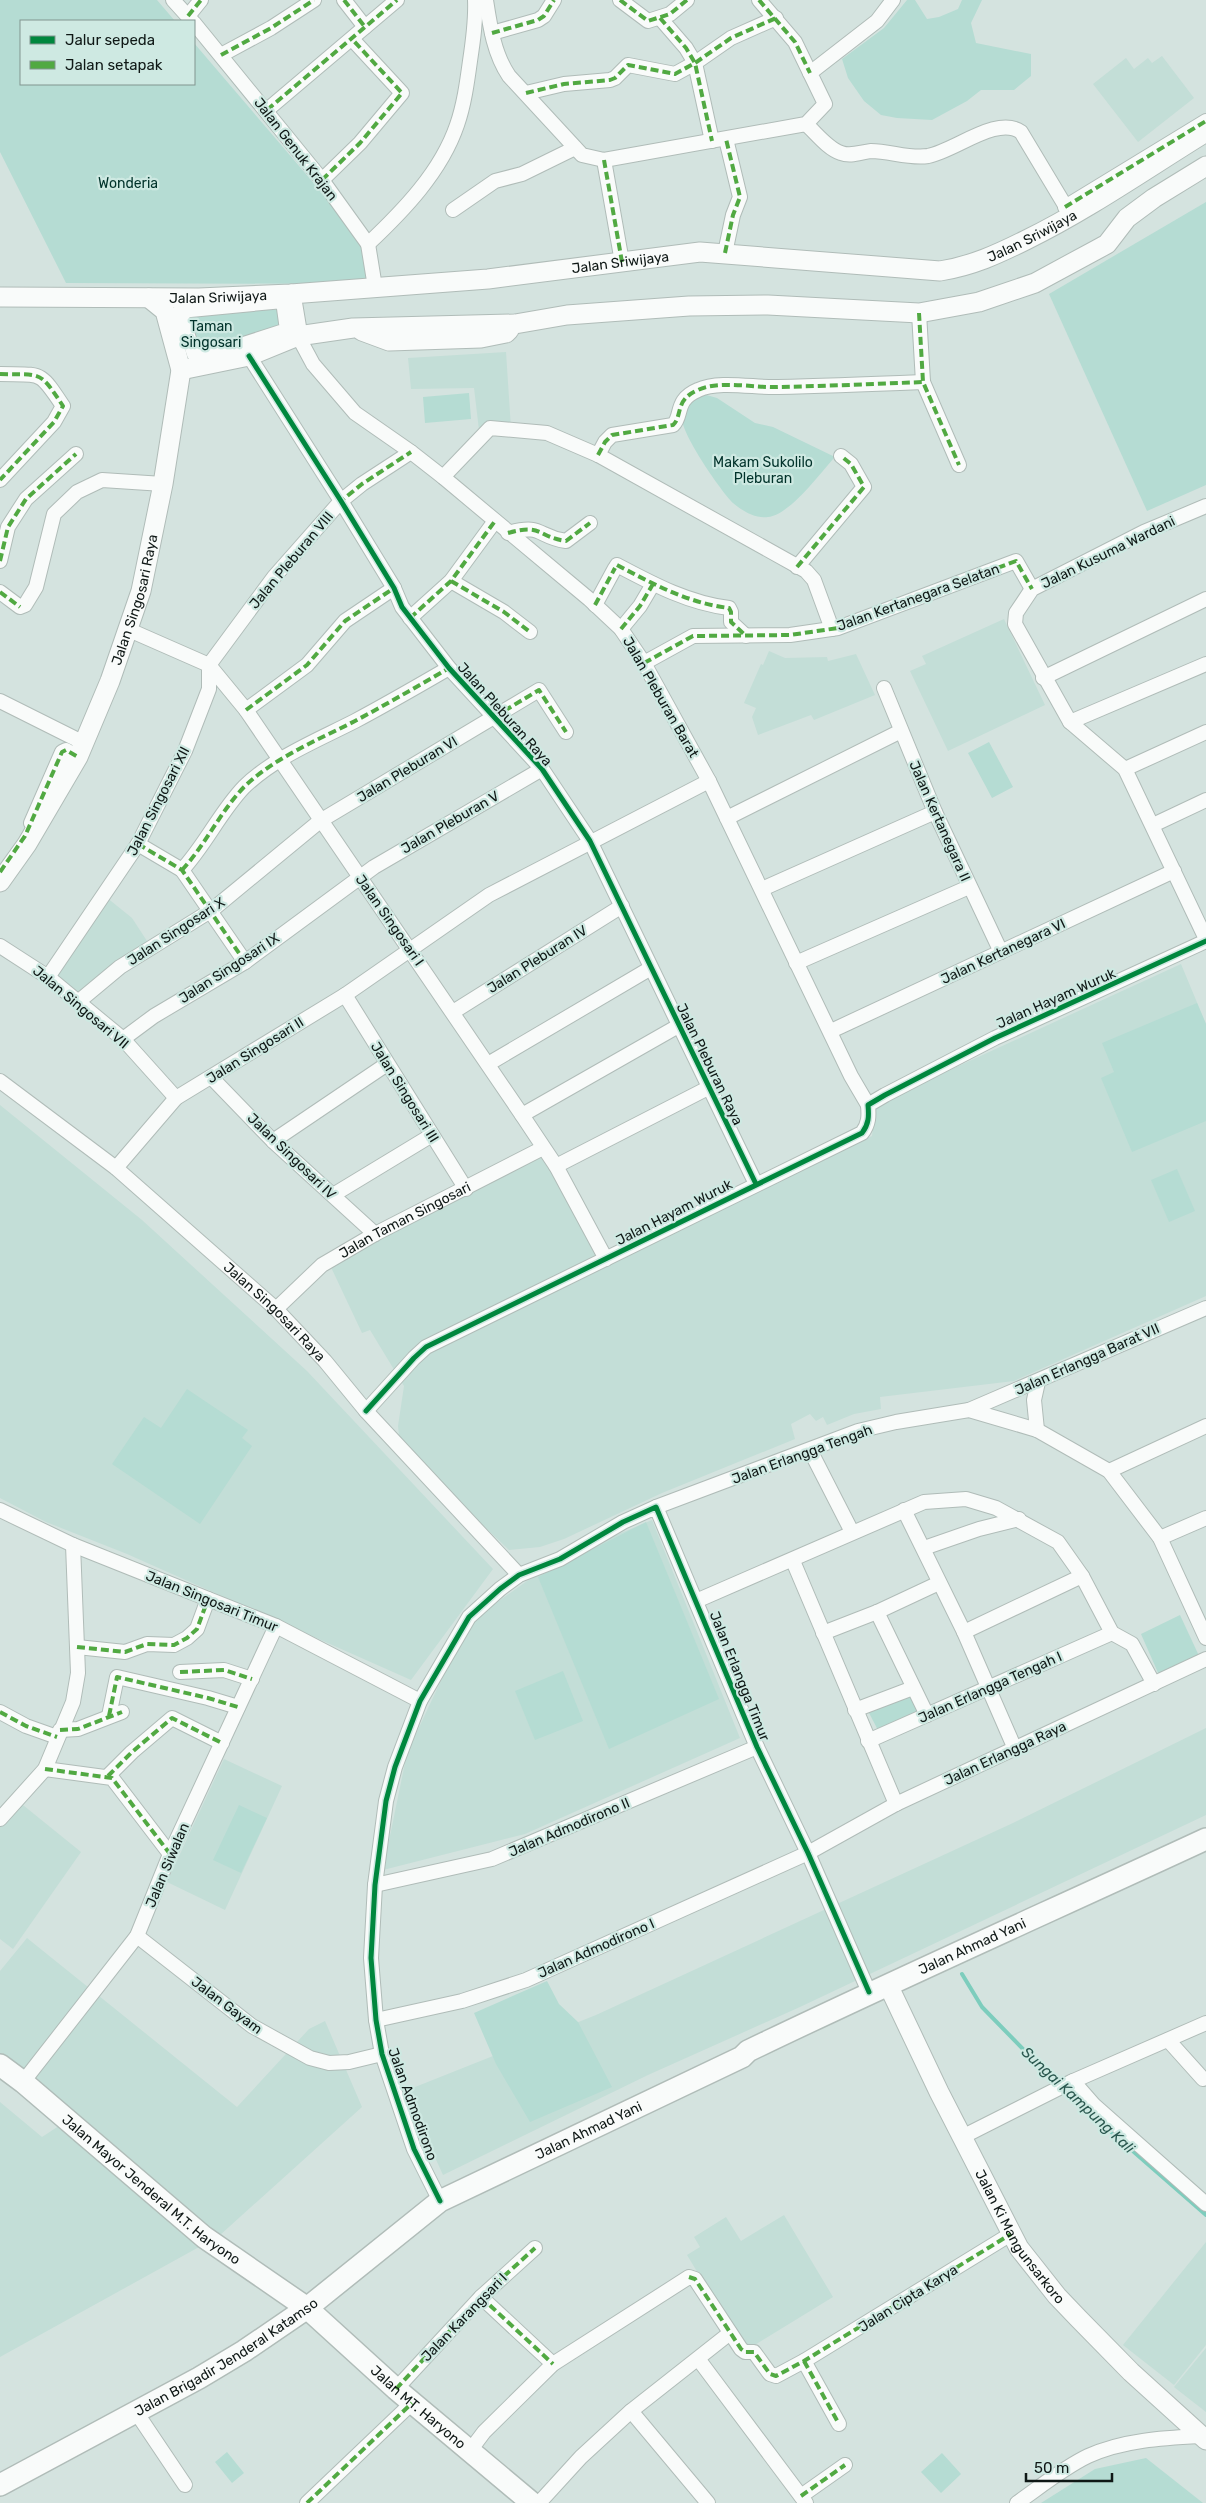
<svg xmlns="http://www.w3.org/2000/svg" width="1206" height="2503" font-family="Rubik,sans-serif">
  <rect width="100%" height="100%" fill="#d4e3df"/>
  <g fill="#c3ded7">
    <path d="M1162,56L1194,98L1138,142L1093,84L1126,58L1134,69L1148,58L1152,63Z"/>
    <path d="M506,352L511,428L479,430L474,388L411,389L408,358Z"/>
    <path d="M1004,619L1045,705L948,751L910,671L926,664L922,656Z"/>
    <path d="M769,651L785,658L827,657L828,661L856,654L875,695L814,720L811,715L758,735L752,717L756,708L744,703L761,664L763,665Z"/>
    <path d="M106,897L132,918L147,941L81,998L52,975Z"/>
    <path d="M1181,964L1206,1024V1296L1014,1381L880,1397L881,1409L854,1414L827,1425L823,1417L816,1421L810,1414L791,1424L795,1439L662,1493L564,1539L540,1547L509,1550L400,1446L398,1426L404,1386L370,1330L362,1333L329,1263L543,1156L602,1266L872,1136L875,1112L880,1102Z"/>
    <path d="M0,1105L142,1220L307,1371L493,1569L411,1680L127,1554L46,1522L0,1498Z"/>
    <path d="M652,1520L740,1738L525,1834L383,1870L407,1753L468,1623L527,1581L602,1541Z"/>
    <path d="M1206,1728V1815L800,2007L648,2075L443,2175L405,2091L596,2015L1013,1823Z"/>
    <path d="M224,1759L282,1786L225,1910L167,1882Z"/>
    <path d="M13,1797L81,1852L13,1949L0,1939V1813Z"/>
    <path d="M27,1938L237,2107L309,2029L325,2021L362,2107L219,2236L0,2357V2102L42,2137L68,2120L0,2058V1971Z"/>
    <path d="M784,2215L833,2297L745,2351L687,2255L700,2247L694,2237L726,2217L741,2241Z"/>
    <path d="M1206,2242V2345L1174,2385L1123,2345Z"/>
    <path d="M1206,2348V2412L1174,2387Z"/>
  </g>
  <g fill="#b5dcd3">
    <path d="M0,0H157L175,21H21V84H194V43L364,242L370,284L66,283L0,152Z"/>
    <path d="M907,0H915L927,19L939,17L958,9L962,0H982L971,23L976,43L1031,54V76L1014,90H981L967,101L932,120L897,118L881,115L864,101L848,78L842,59L884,28Z"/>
    <path d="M1206,202V485L1147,511L1049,294Z"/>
    <path d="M173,309L287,310L290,336L196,362Z"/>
    <path d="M469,393L471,419L425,423L423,397Z"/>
    <path d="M703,394L717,398L755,423L773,427L835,457C821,472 790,515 768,517C756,519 742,511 733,503C721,491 678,430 682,415C685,403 693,400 703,394Z"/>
    <path d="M989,742L1013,787L992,798L968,753Z"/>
    <path d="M1197,1003L1206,1024V1121L1132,1152L1101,1078L1114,1072L1102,1043Z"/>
    <path d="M1177,1169L1195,1211L1169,1222L1151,1180Z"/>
    <path d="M187,1389L248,1430L242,1438L252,1446L200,1524L112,1464L144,1417L161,1428Z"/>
    <path d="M646,1522L719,1699L609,1749L538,1577Z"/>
    <path d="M1180,1615L1200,1658L1159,1675L1141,1634Z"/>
    <path d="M563,1671L583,1721L535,1740L515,1691Z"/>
    <path d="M911,1689L921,1711L879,1732L868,1711Z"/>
    <path d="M239,1805L267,1818L241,1873L213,1860Z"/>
    <path d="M547,1981L559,2004L578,2022L612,2087L530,2122L496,2064L474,2013Z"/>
    <path d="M227,2452L244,2473L232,2483L215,2462Z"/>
    <path d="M942,2453L961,2474L941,2493L921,2472Z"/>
    <path d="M1146,2458L1203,2503H1041L1095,2469Z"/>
  </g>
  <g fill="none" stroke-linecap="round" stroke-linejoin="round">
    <g stroke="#7dcdbd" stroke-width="4">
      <path d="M962,1974L982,2007L1058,2085"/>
      <path d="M1063,2090L1206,2215"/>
    </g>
    <g stroke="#b0bcb8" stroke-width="16">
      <g id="street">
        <path d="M173,0L192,21"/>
        <path d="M344,0L365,27"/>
        <path d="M486,0C490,26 494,54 509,76L582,155L604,160L806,124L825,104L810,73L877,21L893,0"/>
        <path d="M620,0L648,21L670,14L687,0"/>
        <path d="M759,0L795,42L810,73"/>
        <path d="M188,16L201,0"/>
        <path d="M660,18L686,48L695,63L712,141"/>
        <path d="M194,23L322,180L368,244L375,287"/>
        <path d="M492,33L538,20L544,16L554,0"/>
        <path d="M221,55L271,28L314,0"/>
        <path d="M526,93L564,84L610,80L615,78L628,65L675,74L695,63L731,38L776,18"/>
        <path d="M267,110L397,0"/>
        <path d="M806,124C816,133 828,149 841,153C851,157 861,152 871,151C890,151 909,159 928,156C955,151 997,115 1021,132L1072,217"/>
        <path d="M604,160L622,262"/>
        <path d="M322,180L360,143L402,93L352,39"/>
        <path d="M1065,207L1206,121"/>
        <path d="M453,210L495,181L522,174L575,148"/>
        <path d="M368,244C403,211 441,172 457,125C464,105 467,83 470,61C473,41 476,21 475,0"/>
        <path d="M725,253L733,215L740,197L726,139"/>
        <path d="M283,301L287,330L219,352L194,354L180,311Z"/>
        <path d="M919,313L923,382L959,465"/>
        <path d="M298,336L313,364L355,413L411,452L443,477L589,599L621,629L644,663L709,781L851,1076L868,1105"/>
        <path d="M249,356L341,501L394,588L402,607L449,668L542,769L590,841L756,1184"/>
        <path d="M0,374C43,375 39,370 63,406L54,422L0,480"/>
        <path d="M598,455L605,442L612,435L673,425C683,416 674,400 698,390C719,380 755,388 778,387C826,386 875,384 923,382"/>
        <path d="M443,477L490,428L547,433L598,455L806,571L814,580L832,629"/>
        <path d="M1206,506L1144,532L1032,589L1016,613L1015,624L1070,722L1125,769L1206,939"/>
        <path d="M508,533C543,523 537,537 566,541L590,523"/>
        <path d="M0,561L8,527L26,499L76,454"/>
        <path d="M617,565C653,584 688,603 729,608L731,612V622L746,636"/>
        <path d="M797,567L864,487L851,464L841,456"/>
        <path d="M451,581L504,612L530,632"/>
        <path d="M0,592L20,607L25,605L36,587L54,514L77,492L102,480L163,484"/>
        <path d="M595,605L615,568"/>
        <path d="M410,618L451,581L495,521"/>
        <path d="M127,629L209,665L246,710L522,1115L556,1166L606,1259"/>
        <path d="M621,629L640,606L653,584"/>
        <path d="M644,663L693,636L790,635L838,628L1016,561L1032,589"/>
        <path d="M1043,678L1206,599"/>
        <path d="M884,688L935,812L1001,952"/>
        <path d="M0,701L84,743"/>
        <path d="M246,710L307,665L345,621L394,588"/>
        <path d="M1070,722L1206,664"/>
        <path d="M1125,769L1206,732"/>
        <path d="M727,818L901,731"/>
        <path d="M31,823L62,752L66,750L78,757"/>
        <path d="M1153,825L1206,800"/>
        <path d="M138,844L182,870L245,962"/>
        <path d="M182,870C206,844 220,812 244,787C275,757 318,740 355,721C387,704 418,686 449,668"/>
        <path d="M762,889L935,812"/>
        <path d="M0,946L48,977L123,1039L176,1098"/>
        <path d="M796,963L969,887"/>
        <path d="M48,977L138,844L185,751L209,689V665L274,577L341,501L362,484L411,452"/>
        <path d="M345,995L466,1189"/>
        <path d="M78,1002L120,967L212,910L320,821L539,690L566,732"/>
        <path d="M453,1012L622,906"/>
        <path d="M831,1031L1174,871"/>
        <path d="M123,1039L154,1016L245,962L374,867L542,769"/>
        <path d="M488,1064L651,968"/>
        <path d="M211,1077L273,1141L375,1234"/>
        <path id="s1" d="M0,1081L116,1168L276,1309L325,1361L366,1411L519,1575"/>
        <path d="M522,1115L680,1025"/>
        <path d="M273,1141L387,1064"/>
        <path d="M556,1166L708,1088"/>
        <path d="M116,1168L176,1098L345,995L489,895L709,781"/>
        <path d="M333,1195L432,1135"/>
        <path id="s2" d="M276,1309L322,1265L375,1234L543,1148"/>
        <path d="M969,1410L1206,1308"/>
        <path d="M366,1411L414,1358L426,1347L862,1133C869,1124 869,1116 868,1105L885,1095L995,1038L1206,941"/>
        <path d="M1037,1430L1034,1400L1038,1382"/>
        <path d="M810,1450L852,1532"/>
        <path d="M1109,1471L1206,1426"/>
        <path d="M656,1507L858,1431L896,1422L969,1410L1037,1430L1109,1471L1160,1538L1206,1638"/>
        <path d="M0,1510L73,1545L276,1626L420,1701"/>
        <path d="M904,1510L964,1632L1015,1749"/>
        <path d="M1160,1538L1206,1518"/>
        <path d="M924,1548L979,1529L1019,1519"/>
        <path d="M793,1561L896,1804"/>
        <path d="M696,1601L924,1502L966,1499L996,1508L1058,1542L1082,1576L1112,1633L1132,1644L1154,1684"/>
        <path d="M877,1612L927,1715"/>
        <path d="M964,1632L1082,1576"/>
        <path d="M823,1633L877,1612L939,1583"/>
        <path d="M77,1647L125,1652L147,1644L174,1645L187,1638L197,1629L208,1599"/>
        <path d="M180,1672L224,1670L252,1679"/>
        <path d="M855,1710L913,1688"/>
        <path d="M0,1712L26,1726L57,1737"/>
        <path d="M109,1716L117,1677L208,1698L238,1707"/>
        <path d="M60,1730L78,1729L122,1712"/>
        <path d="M868,1741L1112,1633"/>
        <path d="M45,1769L112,1778L170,1854"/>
        <path d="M108,1776L132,1752L172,1718L222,1743"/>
        <path d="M0,1819L45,1769L73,1702L78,1673L73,1545"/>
        <path d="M375,1885L492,1859L757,1747"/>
        <path d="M137,1936L252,2026L310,2058L329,2063L349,2062L382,2054"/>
        <path d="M376,2020L462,2001L526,1980L808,1853L896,1804L1206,1659"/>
        <path d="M1168,2040L1203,2079"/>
        <path d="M1073,2081L1094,2105L1206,2204"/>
        <path d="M23,2082L137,1936L170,1854L276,1626"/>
        <path d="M962,2137L1071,2082L1206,2023"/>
        <path d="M440,2201L414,2149L382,2054L376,2020L371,1958L375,1885L386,1801L395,1767L420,1701L469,1617L500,1589L519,1575L560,1559L623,1522L656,1507L757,1747L808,1853L869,1992"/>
        <path d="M481,2297L553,2364"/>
        <path d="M699,2360L806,2503"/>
        <path d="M804,2361L839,2424"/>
        <path d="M396,2389L481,2297L535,2248"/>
        <path d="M631,2411L708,2503"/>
        <path d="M136,2412L185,2485"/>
        <path d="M469,2452L484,2432L553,2364L689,2277L695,2279L741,2349L745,2352H754L770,2374L776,2376L804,2361L1011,2234"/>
        <path d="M801,2496L845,2465"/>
        <path d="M307,2503L412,2403"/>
        <path d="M539,2503L581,2457L631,2411L730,2333"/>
        <path d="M1017,2503C1040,2487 1063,2468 1088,2456C1123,2440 1163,2438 1201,2436"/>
      </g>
    </g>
    <g stroke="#b0bcb8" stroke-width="21">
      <g id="secondary">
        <path d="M291,294L298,336"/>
        <path id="s3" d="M0,297L199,298L291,294L488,279L700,252L940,271C972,266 998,254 1026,240C1089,209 1146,169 1206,132"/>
        <path d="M362,331L389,341L481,338L506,333L509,330"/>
        <path d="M181,370L249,356L298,336L353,328L515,324L567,315L689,306L768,305L919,313L979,302L1035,283L1096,250L1107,244L1127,218L1154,198L1206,166"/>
        <path id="s4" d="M0,882L27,844L78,757L110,681L141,591L163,484L181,370L165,311L149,298"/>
        <path id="s5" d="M891,1991L939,2092L1019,2248L1057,2296L1078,2318L1131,2372L1206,2440"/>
      </g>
    </g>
    <g stroke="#b0bcb8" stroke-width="24">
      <g id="primary">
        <path id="s6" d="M0,2065L23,2082L204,2237L307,2308L396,2389L532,2503"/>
        <path id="s7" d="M0,2485L199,2378L244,2351L307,2308L440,2201L742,2057L748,2051C899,1978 1053,1910 1206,1839"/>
      </g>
    </g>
    <use href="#street" stroke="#f9fbfa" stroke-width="14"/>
    <use href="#secondary" stroke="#f9fbfa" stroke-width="19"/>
    <use href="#primary" stroke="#f9fbfa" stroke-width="21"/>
    <g stroke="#51a942" stroke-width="4" stroke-dasharray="8 4" stroke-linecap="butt">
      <path d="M344,0L365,27"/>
      <path d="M620,0L648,21L670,14L687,0"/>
      <path d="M759,0L795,42L810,73"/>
      <path d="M188,16L201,0"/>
      <path d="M660,18L686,48L695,63L712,141"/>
      <path d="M492,33L538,20L544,16L554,0"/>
      <path d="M221,55L271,28L314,0"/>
      <path d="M526,93L564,84L610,80L615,78L628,65L675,74L695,63L731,38L776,18"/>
      <path d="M267,110L397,0"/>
      <path d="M604,160L622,262"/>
      <path d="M322,180L360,143L402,93L352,39"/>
      <path d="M1065,207L1206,121"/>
      <path d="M725,253L733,215L740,197L726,139"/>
      <path d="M919,313L923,382L959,465"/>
      <path d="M0,374C43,375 39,370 63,406L54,422L0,480"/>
      <path d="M598,455L605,442L612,435L673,425C683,416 674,400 698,390C719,380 755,388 778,387C826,386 875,384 923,382"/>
      <path d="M339,498L341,501L362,484L411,452"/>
      <path d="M508,533C543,523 537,537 566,541L590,523"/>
      <path d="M0,561L8,527L26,499L76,454"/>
      <path d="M617,565C653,584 688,603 729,608L731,612V622L746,636"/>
      <path d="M797,567L864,487L851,464L841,456"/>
      <path d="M451,581L504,612L530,632"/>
      <path d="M0,592L20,607"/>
      <path d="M595,605L615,568"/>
      <path d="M410,618L451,581L495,521"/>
      <path d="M621,629L640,606L653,584"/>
      <path d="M644,663L693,636L790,635L838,628L1016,561L1032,589"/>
      <path d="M246,710L307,665L345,621L394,588"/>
      <path d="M494,717L539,690L566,732"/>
      <path d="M138,844L182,870L245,962"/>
      <path d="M182,870C206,844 220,812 244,787C275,757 318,740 355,721C387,704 418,686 449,668"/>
      <path d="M0,872L25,836L62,752L66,750L78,757"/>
      <path d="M77,1647L125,1652L147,1644L174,1645L187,1638L197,1629L208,1599"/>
      <path d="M180,1672L224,1670L252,1679"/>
      <path d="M0,1712L26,1726L57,1737"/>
      <path d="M109,1716L117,1677L208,1698L238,1707"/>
      <path d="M60,1730L78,1729L122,1712"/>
      <path d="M45,1769L112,1778L170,1854"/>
      <path d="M108,1776L132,1752L172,1718L222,1743"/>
      <path d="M689,2277L695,2279L741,2349L745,2352H754L770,2374L776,2376L804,2361L1011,2234"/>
      <path d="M481,2297L553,2364"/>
      <path d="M804,2361L839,2424"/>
      <path d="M396,2389L481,2297L535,2248"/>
      <path d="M801,2496L845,2465"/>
      <path d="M307,2503L412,2403"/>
    </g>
    <g stroke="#cee9e2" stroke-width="8">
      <g id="cycleway">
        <path d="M249,356L341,501L394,588L402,607L449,668L542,769L590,841L756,1184"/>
        <path d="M366,1411L414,1358L426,1347L862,1133C869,1124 869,1116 868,1105L885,1095L995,1038L1206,941"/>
        <path d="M440,2201L414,2149L382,2054L376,2020L371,1958L375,1885L386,1801L395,1767L420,1701L469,1617L500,1589L519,1575L560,1559L623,1522L656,1507L757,1747L808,1853L869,1992"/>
      </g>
    </g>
    <use href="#cycleway" stroke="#00873e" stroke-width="5"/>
  </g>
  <g text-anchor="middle" stroke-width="4.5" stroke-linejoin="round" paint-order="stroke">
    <g font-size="14" fill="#0f1816" stroke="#cee9e2">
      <text transform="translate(296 149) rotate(52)" y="5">Jalan Genuk Krajan</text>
      <text dy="5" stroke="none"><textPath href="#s3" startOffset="1042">Jalan Sriwijaya</textPath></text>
      <text dy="5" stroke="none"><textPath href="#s3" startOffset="622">Jalan Sriwijaya</textPath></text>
      <text dy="5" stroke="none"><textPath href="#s3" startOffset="218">Jalan Sriwijaya</textPath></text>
      <text transform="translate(1108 552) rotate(-26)" y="5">Jalan Kusuma Wardani</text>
      <text transform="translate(291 560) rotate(-50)" y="5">Jalan Pleburan VIII</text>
      <text transform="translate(918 597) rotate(-20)" y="5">Jalan Kertanegara Selatan</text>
      <text dy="5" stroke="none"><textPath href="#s4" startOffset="315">Jalan Singosari Raya</textPath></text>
      <text transform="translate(661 697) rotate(60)" y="5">Jalan Pleburan Barat</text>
      <text transform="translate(505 714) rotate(48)" y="5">Jalan Pleburan Raya</text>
      <text transform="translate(407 769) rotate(-31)" y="5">Jalan Pleburan VI</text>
      <text transform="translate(158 801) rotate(-63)" y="5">Jalan Singosari XII</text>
      <text transform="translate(940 821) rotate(66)" y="5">Jalan Kertanegara II</text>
      <text transform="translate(450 822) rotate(-30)" y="5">Jalan Pleburan V</text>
      <text transform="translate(390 920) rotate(55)" y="5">Jalan Singosari I</text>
      <text transform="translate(176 931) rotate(-33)" y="5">Jalan Singosari X</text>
      <text transform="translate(1003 951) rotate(-25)" y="5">Jalan Kertanegara VI</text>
      <text transform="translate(537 959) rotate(-32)" y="5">Jalan Pleburan IV</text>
      <text transform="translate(229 968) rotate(-33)" y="5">Jalan Singosari IX</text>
      <text transform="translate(1056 998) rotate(-24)" y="5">Jalan Hayam Wuruk</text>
      <text transform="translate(81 1007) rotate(40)" y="5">Jalan Singosari VII</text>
      <text transform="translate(255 1050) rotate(-32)" y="5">Jalan Singosari II</text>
      <text transform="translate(710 1064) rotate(64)" y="5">Jalan Pleburan Raya</text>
      <text transform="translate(405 1092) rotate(58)" y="5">Jalan Singosari III</text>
      <text transform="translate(292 1156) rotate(44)" y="5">Jalan Singosari IV</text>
      <text transform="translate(674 1212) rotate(-27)" y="5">Jalan Hayam Wuruk</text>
      <text dy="5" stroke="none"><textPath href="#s2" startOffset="158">Jalan Taman Singosari</textPath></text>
      <text dy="5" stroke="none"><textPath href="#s1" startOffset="359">Jalan Singosari Raya</textPath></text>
      <text transform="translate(1087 1359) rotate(-24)" y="5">Jalan Erlangga Barat VII</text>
      <text transform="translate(802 1454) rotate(-20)" y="5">Jalan Erlangga Tengah</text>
      <text transform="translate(212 1601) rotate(22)" y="5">Jalan Singosari Timur</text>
      <text transform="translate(740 1676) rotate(68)" y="5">Jalan Erlangga Timur</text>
      <text transform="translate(990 1687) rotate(-24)" y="5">Jalan Erlangga Tengah I</text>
      <text transform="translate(1005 1753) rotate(-25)" y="5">Jalan Erlangga Raya</text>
      <text transform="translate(569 1827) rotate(-23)" y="5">Jalan Admodirono II</text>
      <text transform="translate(167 1865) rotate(-67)" y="5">Jalan Siwalan</text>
      <text dy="5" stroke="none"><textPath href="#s7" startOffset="1116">Jalan Ahmad Yani</textPath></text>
      <text transform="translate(596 1948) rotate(-24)" y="5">Jalan Admodirono I</text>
      <text transform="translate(227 2005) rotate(37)" y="5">Jalan Gayam</text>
      <text transform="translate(413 2104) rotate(70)" y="5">Jalan Admodirono</text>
      <text dy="5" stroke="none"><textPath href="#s7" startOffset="690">Jalan Ahmad Yani</textPath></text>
      <text dy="5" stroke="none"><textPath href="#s6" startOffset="196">Jalan Mayor Jenderal M.T. Haryono</textPath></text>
      <text dy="5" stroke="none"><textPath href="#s5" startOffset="278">Jalan Ki Mangunsarkoro</textPath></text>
      <text transform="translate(908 2298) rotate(-32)" y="5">Jalan Cipta Karya</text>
      <text transform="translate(464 2317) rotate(-46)" y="5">Jalan Karangsari I</text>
      <text dy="5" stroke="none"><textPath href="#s7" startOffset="260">Jalan Brigadir Jenderal Katamso</textPath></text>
      <text dy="5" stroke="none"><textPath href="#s6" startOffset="541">Jalan MT. Haryono</textPath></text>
    </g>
    <g font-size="14" fill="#00322a" stroke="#cee9e2">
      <text x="128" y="188">Wonderia</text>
      <text x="211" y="331">Taman<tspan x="211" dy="16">Singosari</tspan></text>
      <text x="763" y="467">Makam Sukolilo<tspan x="763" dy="16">Pleburan</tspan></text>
    </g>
    <g font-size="15" font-style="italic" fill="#2a584f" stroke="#cee9e2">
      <text transform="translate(1078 2100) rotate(43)" y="5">Sungai Kampung Kali</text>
    </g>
  </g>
  <rect x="20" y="20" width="175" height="65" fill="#cee9e2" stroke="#829590"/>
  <rect x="30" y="36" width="25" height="8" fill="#00873e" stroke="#829590"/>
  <text x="65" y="45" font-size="15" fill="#0f1816">Jalur sepeda</text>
  <rect x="30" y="61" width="25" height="8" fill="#51a942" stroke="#829590"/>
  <text x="65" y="70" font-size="15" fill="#0f1816">Jalan setapak</text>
  <path d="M1026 2473v8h86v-8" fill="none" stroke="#0f1816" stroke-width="2.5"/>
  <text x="1034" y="2473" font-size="15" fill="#0f1816" stroke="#cee9e2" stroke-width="4" paint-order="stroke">50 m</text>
</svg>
